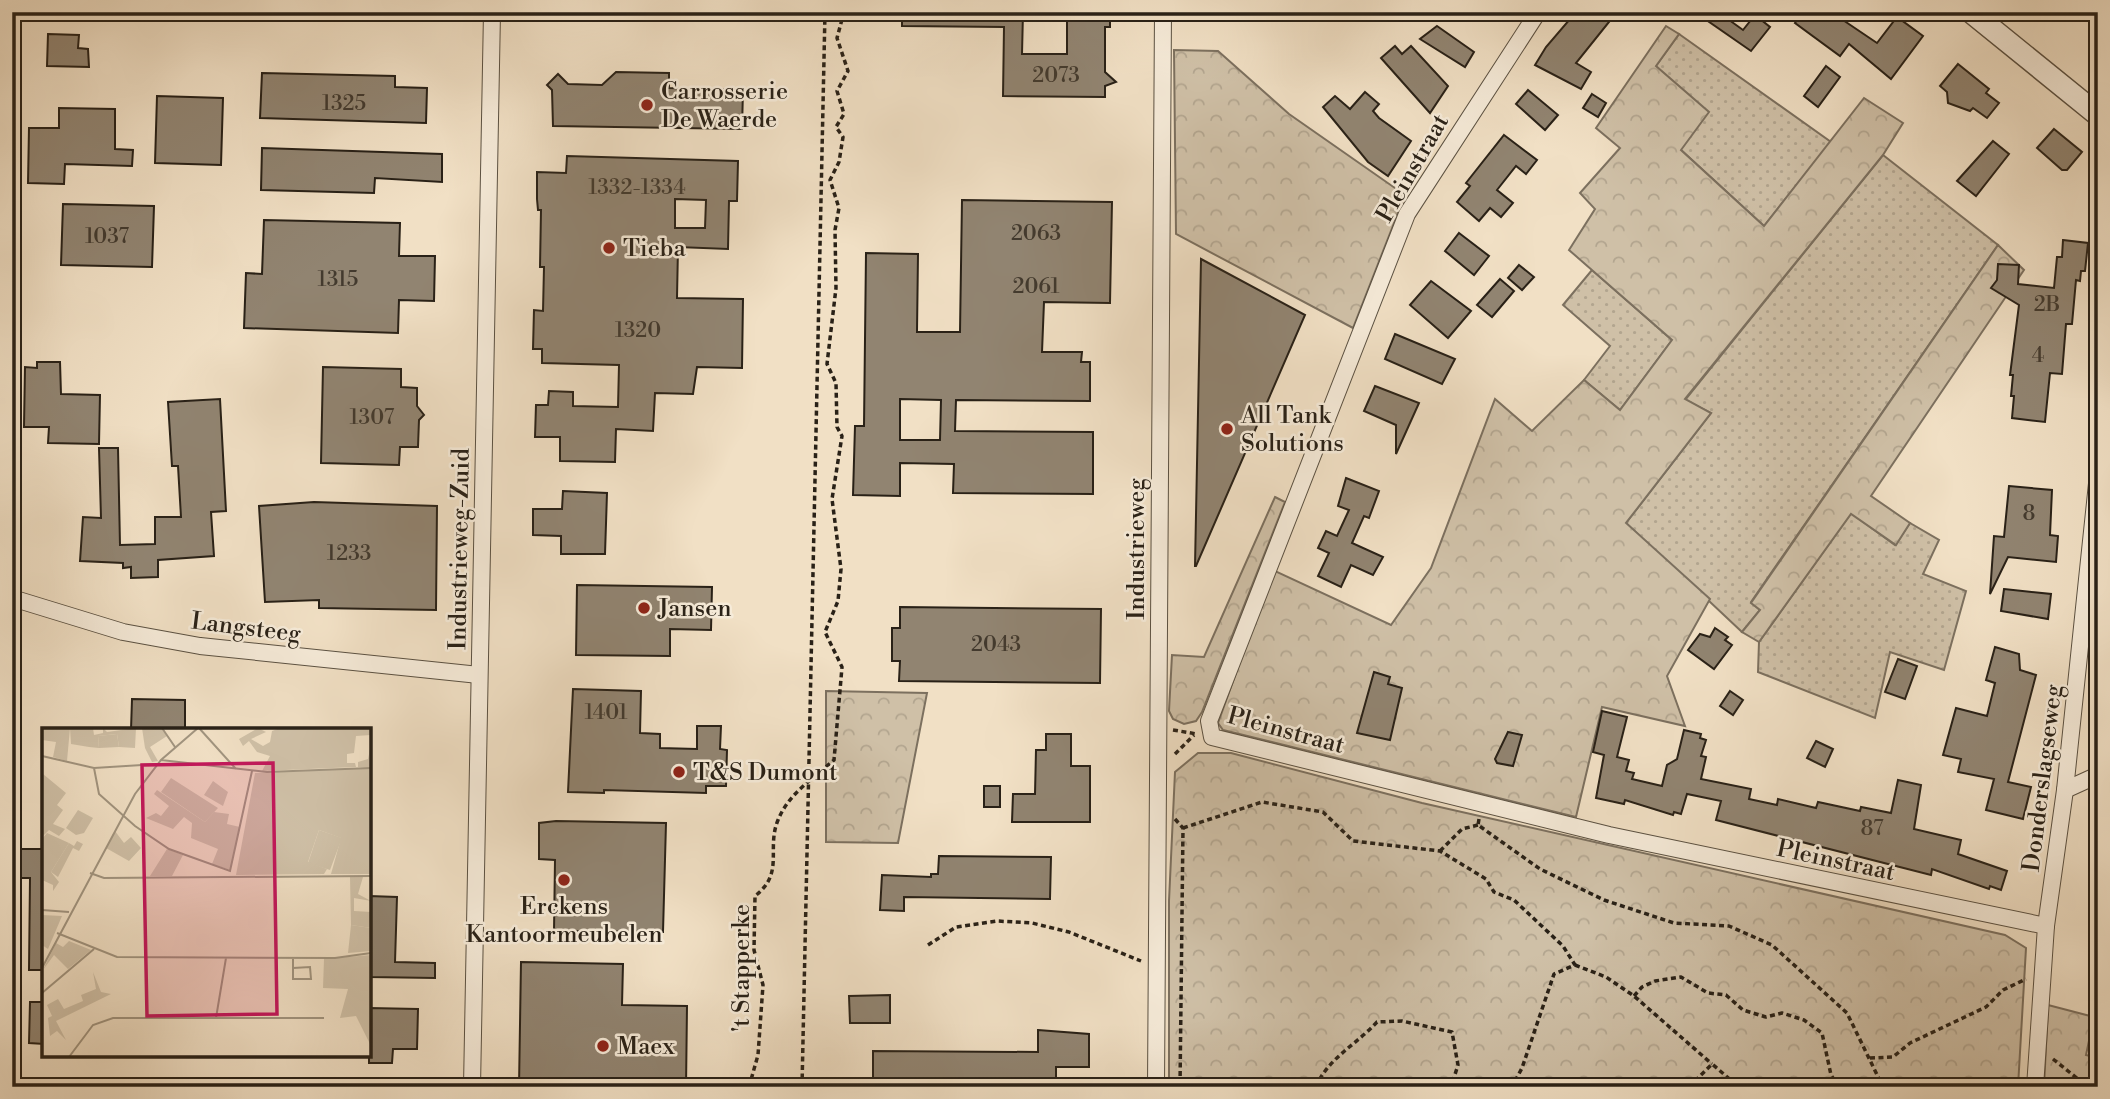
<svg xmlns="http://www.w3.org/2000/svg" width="2110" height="1099" font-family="'Libre Bodoni',serif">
  <defs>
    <pattern id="grass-dots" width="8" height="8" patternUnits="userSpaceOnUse" patternTransform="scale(1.75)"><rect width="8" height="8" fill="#cfc0a7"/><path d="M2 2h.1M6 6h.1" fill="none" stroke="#b2a58f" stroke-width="1.8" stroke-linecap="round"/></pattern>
    <pattern id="forest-crowns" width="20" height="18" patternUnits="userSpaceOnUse" patternTransform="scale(1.75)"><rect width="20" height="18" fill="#cfc0a7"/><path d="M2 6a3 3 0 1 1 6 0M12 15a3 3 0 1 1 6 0" fill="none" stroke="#b2a58f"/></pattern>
  </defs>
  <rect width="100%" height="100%" fill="#f1e0c5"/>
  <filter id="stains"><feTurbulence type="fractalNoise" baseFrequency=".00286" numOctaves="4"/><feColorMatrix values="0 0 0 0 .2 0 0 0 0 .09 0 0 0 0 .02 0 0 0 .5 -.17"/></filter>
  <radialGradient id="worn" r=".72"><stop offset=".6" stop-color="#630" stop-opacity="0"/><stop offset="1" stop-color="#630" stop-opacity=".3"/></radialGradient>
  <g fill="url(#grass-dots)" stroke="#7c705f" stroke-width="2">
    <path d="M1679,34L1831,142L1764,226L1680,149L1656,66Z"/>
    <path d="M1883,155L1998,245L1751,602L1760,610L1742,632L1626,523L1711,413L1685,400Z"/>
    <path d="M1592,270L1672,340L1620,410L1584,380L1610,346L1563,305Z"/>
    <path d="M1851,513L1895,545L1910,523L1939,540L1923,574L1966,591L1944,670L1890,652L1875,718L1758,672L1759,642Z"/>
  </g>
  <g fill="url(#forest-crowns)" stroke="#7c705f" stroke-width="2">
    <path d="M1666,26L1679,34L1656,66L1709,112L1681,150L1764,226L1864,98L1903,123L1883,155L1685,399L1711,413L1626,523L1710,599L1667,676L1685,726L1602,707L1576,817L1223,730L1218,723L1273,570L1391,625L1431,568L1495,399L1532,431L1584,380L1620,410L1672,340L1569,250L1595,209L1580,193L1620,148L1596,128Z"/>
    <path d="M1174,50L1218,51L1289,114L1405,195L1353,328L1176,234Z"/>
    <path d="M1998,245L2024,270L1871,496L1910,523L1896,545L1851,514L1759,642L1742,632L1760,610L1751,603Z"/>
    <path d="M1275,497L1285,502L1202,712L1196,721L1184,724L1173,719L1169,711L1172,655L1204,657Z"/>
    <path d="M826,691L927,693L898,843L826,842Z"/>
    <path d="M1198,753H1231L1422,803L2005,935L2026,948L2018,1087H1169V901L1175,772Z"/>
    <path d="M2048,1005L2094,1017L2086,1055L2098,1058V1087H2044Z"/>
  </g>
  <g fill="#918471" stroke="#292117" stroke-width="2" fill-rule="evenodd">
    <path d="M902,12H1023L1022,54H1067V12H1110V27H1105V72L1116,82L1105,86V97L1003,96L1004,27L902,26Z"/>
    <path d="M1576,12H1617L1576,63L1591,72L1581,89L1535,65L1546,47Z"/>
    <path d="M1711,12H1718L1743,30L1755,15L1770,27L1751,51L1705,19Z"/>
    <path d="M1803,12H1831L1877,43L1897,17L1923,36L1891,79L1849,44L1840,56L1795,23Z"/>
    <path d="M1437,26L1474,52L1465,67L1420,39Z"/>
    <path d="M48,34L79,35L78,48L88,49L89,67L47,66Z"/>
    <path d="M1395,46L1402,54L1411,46L1448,86L1430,113L1381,58Z"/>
    <path d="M1958,64L1989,89L1986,93L1999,103L1987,118L1973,108L1970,111L1948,103L1947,92L1940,86Z"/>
    <path d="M1826,66L1840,77L1818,107L1804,96Z"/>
    <path d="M616,72L669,73V88L743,90L742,129L553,126L552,90L547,85L558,74L568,84L602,85Z"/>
    <path d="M262,73L395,76V87L427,88L426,123L260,118Z"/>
    <path d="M1528,90L1558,115L1545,130L1516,104Z"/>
    <path d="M1365,92L1379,104L1373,111L1379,118L1411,141L1388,176L1368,162L1323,107L1335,96L1350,109Z"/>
    <path d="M1592,94L1606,103L1598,117L1583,108Z"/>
    <path d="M157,96L223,98L221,165L155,163Z"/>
    <path d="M59,108L115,109V149L133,150L132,166L65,164L64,184L28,183L29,128H59Z"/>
    <path d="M2054,129L2082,152L2067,170H2062L2037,148Z"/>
    <path d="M1504,135L1537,160L1526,174L1516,166L1497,190L1513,203L1501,217L1490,208L1479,221L1457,202L1470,186L1466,183Z"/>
    <path d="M1993,141L2009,154L1976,196L1957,181Z"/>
    <path d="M262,148L442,154V182L375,178L374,193L261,190Z"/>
    <path d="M567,156L738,161L737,201H729L728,249L678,247L677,298L743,299L742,368L697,367L693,394L655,393L653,431L616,429L615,462L560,461V437H535L536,405H548L549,391L573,392V406L618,407L619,365L542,363V349H533L534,310L543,311L544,267H540L541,210H538L537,199V172L566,173ZM675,199L706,200L705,228H675Z"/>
    <path d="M962,200L1112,202L1110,303L1044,302L1042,352H1082L1081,362H1090V401L956,400L955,431L1093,432V494L953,493L954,464L900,463V496L853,495L855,426H864L866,253L918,254L917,332H960ZM900,399L941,400L940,440H900Z"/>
    <path d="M63,204L154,206L152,267L61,265Z"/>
    <path d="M264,220L400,223L399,256H435L434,301L399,300L398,333L244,328L246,273L262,274Z"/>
    <path d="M1459,233L1489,256L1474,275L1445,251Z"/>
    <path d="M2063,240L2088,243L2085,271H2081L2080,281L2076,280L2072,324H2066L2062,374L2050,373L2045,422L2012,418L2014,396H2011L2013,375H2010L2019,305L1991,288L1997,280L1998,264L2019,265L2018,284L2054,288L2057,257H2062Z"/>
    <path d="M1201,259L1305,315L1196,566H1195Z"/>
    <path d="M1519,265L1534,277L1522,290L1508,278Z"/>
    <path d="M1500,279L1514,291L1492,317L1477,305Z"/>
    <path d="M1431,281L1471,311L1448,338L1410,305Z"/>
    <path d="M1395,334L1455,359L1442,384L1385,359Z"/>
    <path d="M37,362H60L61,394L100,395L99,444L48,443L49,427H24L25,367L37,368Z"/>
    <path d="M323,367L401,369V387L417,388V406L424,415L419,420L418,447H400L399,465L321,463Z"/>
    <path d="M1375,386L1419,403L1396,454V425L1364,411Z"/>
    <path d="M220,399L226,511L211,512L214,556L158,560V577L131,578V567L123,568V563L80,561L83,517L101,518L99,448H118L120,545L155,544V517H181L178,466H172L168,402Z"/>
    <path d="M1346,478L1379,491L1369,518L1364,516L1352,543L1383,557L1373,575L1351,565L1341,587L1318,576L1329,553L1318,548L1326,531L1337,536L1349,510L1338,506Z"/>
    <path d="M2009,486L2052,490L2050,535L2058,536L2056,562L2008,557L1990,594L1994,536L2004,537Z"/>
    <path d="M563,491L607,493L605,554H561V536L533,535V509H562Z"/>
    <path d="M314,502L437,506L436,610L319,608V600L265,602L259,506Z"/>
    <path d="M577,585L712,587L711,630L670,629V656L576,655Z"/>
    <path d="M2004,589L2051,594L2048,619L2001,611Z"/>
    <path d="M900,607L1101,609L1100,683L899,681L900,661H892V628H900Z"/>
    <path d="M1715,628L1728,637L1725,640L1732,645L1714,669L1688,650L1700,634L1710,637Z"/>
    <path d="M1995,647L2019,654L2020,670L2036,675L2008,782L2031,787L2023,819L1986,810L1994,779L1958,772L1961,759L1943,755L1956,708L1987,716L1995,683L1986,680Z"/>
    <path d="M1898,659L1917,666L1905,699L1885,692Z"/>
    <path d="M1374,672L1390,677L1388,684L1402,688L1390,740L1357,733Z"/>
    <path d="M573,689L641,691L640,733L660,734V748L697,749V726H721L720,749L727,750L726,786H706V793L604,790V793L568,792Z"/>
    <path d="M1730,691L1743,700L1733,715L1720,706Z"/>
    <path d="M132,699L185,700V730H131Z"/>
    <path d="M1602,711L1627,717L1617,757L1629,760L1626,771L1634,773L1632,779L1662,786L1667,765L1677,759L1684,730L1701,734L1700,738L1706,740L1701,756L1706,757L1701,779L1751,789L1749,799L1777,805L1778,799L1816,808L1818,802L1860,811L1861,807L1891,813L1898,780L1921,785L1914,829L1961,840L1958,854L2007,871L2001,890L1990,886L1989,889L1932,869L1931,875L1716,820L1721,801L1687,794L1681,814L1674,812L1673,815L1625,800L1624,804L1596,798L1604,755L1593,752Z"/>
    <path d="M1508,732L1522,735L1513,766L1497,763L1495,759Z"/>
    <path d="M1046,734H1071V766H1090V822H1012L1013,794H1035L1036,750H1046Z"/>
    <path d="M1816,741L1833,749L1825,767L1807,758Z"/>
    <rect x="984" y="786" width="16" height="21"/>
    <path d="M556,821L666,823L663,932L554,931L555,860L539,859V823Z"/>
    <path d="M20,849H44V970H29L30,878H19Z"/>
    <path d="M939,856L1051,857L1050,899L904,897V911L880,910L882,875L931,877V874H938Z"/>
    <path d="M369,896L397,897L395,962L435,963V978L369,977Z"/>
    <path d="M521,962L623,964L622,1005L687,1006L686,1087H519Z"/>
    <path d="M890,995V1023H850L849,996Z"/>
    <path d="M30,1002H44V1044L29,1043Z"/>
    <path d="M369,1008L418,1009L417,1049H393L392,1063H369Z"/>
    <path d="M1038,1030L1089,1034V1067H1056V1087H873V1051L1038,1052Z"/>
  </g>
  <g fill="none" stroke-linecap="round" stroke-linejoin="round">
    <g stroke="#5b5142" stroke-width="18">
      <g id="minor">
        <path d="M1538,12L1407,214L1209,721L1212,737L1609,835L2046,926"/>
        <path d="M12,598L123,632L200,646L479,675"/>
        <path d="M2065,790L2098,775"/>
        <path d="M472,1087L492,12"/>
        <path d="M1156,1087L1163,12"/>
        <path d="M2035,1087L2046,926L2065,790L2098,474"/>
      </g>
    </g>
    <g stroke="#5b5142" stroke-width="24">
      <path id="tertiary" d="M1971,12L2098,115"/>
    </g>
    <g stroke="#292117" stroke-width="3.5" stroke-dasharray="5 3.5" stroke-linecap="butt">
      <path d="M1173,730L1197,734"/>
      <path d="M1175,754L1194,735"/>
      <path d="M1175,819L1183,828L1180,1087"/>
      <path d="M1479,819L1478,825L1540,869L1604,900L1674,923L1729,926L1772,945L1847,1013L1883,1087"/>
      <path d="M1183,828L1262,802L1323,812L1353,841L1440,851L1486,879L1494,892L1514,900L1563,946L1575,965L1554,974L1522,1068L1512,1087"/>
      <path d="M1440,851L1462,829L1478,825"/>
      <path d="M928,945L956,927L997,921L1032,923L1069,932L1141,961"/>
      <path d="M1575,965L1606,977L1634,996L1712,1064"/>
      <path d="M1634,996L1642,987L1655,981L1681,977L1708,993L1726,995L1743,1010L1766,1017L1782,1013L1804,1020L1822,1033L1831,1075L1839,1087"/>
      <path d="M1870,1058L1893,1057L1910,1043L1986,1007L2003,990L2026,979"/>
      <path d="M2053,1059L2078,1079V1087"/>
      <path d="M749,1087L758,1055L763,985L754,950L755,896C785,873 766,849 778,820C789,793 813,779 834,760L842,667L825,632L838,601L841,569L832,499L842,436L837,427L836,383L827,364L836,288L835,230L839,208L830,180L839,162L843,137L836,127L844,114L837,91L848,71L837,38L844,12"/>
      <path d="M802,1087L825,12"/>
      <path d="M1316,1087C1327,1059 1357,1044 1377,1022L1402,1021L1452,1032L1458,1065L1451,1087"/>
      <path d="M1689,1087L1712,1064L1739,1087"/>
    </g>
    <use href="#minor" stroke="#f6ebd9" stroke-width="16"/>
    <use href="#tertiary" stroke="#f6ebd9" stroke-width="21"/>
  </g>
  <g fill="#8f2418" stroke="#f6ebd9" stroke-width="2.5">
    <circle cx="647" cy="105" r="7"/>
    <circle cx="609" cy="248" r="7"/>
    <circle cx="1227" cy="429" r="7"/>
    <circle cx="644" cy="608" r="7"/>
    <circle cx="679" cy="772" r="7"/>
    <circle cx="564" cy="880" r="7"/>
    <circle cx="603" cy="1046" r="7"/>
  </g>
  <g text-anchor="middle" stroke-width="5" stroke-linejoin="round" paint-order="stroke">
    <g font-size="21" fill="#433a2e">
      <text x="1056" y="82">2073</text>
      <text x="344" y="110">1325</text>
      <text x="637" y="194">1332-1334</text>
      <text x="1036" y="240">2063</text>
      <text x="107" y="243">1037</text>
      <text x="338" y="286">1315</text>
      <text x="1036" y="293">2061</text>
      <text x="2047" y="311">2B</text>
      <text x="638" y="337">1320</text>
      <text x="2038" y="362">4</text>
      <text x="372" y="424">1307</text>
      <text x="2029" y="520">8</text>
      <text x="349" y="560">1233</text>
      <text x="996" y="651">2043</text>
      <text x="606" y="719">1401</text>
      <text x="1872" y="835">87</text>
    </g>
    <g font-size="24" fill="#292117" stroke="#f6ebd9" text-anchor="start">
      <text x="661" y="99">Carrosserie<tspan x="661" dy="28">De Waerde</tspan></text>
      <text x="623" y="256">Tieba</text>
      <text x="1241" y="423">All Tank<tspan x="1241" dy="28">Solutions</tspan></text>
      <text x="658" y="616">Jansen</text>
      <text x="693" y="780">T&amp;S Dumont</text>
      <text x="564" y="914" text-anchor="middle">Erckens<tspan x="564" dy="28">Kantoormeubelen</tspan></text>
      <text x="617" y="1054">Maex</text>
    </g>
    <g font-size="24" fill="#292117" stroke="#f6ebd9">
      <text transform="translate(1412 168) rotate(-60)" y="8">Pleinstraat</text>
      <text transform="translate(459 549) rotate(-89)" y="8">Industrieweg-Zuid</text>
      <text transform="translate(1136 549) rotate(-90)" y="8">Industrieweg</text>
      <text transform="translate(246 627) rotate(7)" y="8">Langsteeg</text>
      <text transform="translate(1286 730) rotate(15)" y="8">Pleinstraat</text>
      <text transform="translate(2042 778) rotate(-83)" y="8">Donderslagseweg</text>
      <text transform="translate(1836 860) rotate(12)" y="8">Pleinstraat</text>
      <text transform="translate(741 968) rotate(-90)" y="8">'t Stapperke</text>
    </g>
  </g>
  <g transform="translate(42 728)">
    <rect width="329" height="329" fill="#f1e0c5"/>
    <path d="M0,0H28L25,33L11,29L14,14L0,12ZM100,0H119L125,8L108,19L116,33L110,34L103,20ZM75,6L77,19L57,20L56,8ZM1,46L24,65L15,77L21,82L11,96L23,101L17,108L7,102L0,109ZM129,50L176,80L163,94L119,64ZM171,53L186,64L181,78L162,67ZM36,82L51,90L42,105L34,107L24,100ZM277,102L300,110L288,142L266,135ZM73,103L82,115L89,109L99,120L87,133L64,120ZM5,105L27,115L9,144L17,154L11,163V157L0,152V111ZM309,197L329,200V223L306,225Z" fill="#cfc0a7"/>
    <path d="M47,0H51L52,7L61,5V0L65,4L94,0L93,20L77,19L75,6L56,8L57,20L47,19ZM216,0L224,4L209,11L221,18L228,14L230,3L238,0H329V7L314,8L312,25L305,26V35H313L314,39L220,43L228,28L215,24L207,13L201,18L197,11ZM329,16V146H289L299,110L277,102L266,134L285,141L282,146L194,147L213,45L328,40L316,39V34L326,31ZM115,62L163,94L172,84L187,86L185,96L198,99L188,142L170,136L176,121L149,110L150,95L142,89L131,101L104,90L114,85L119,88L127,78L112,66ZM35,113L41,116L37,123L31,120L16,149L9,144L27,115L32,118ZM125,121L141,127L130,148H108ZM308,149H321L316,166L329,173L312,170V183L329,184V200L309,197ZM0,187L20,188L6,221L0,217ZM27,213L49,222L26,241L12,227L1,242L14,215L21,219ZM329,227V318L314,288L298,290L306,261L281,260L282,231ZM51,244L59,264L69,266L14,293L24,312L15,303L8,308L6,290L10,288L5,277L16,271L22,281L41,273L39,267L54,261Z" fill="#cfc0a7"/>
    <path d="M28,0H47L51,14L47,19L29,16Z" fill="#cfc0a7"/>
    <path fill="none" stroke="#a1947f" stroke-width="2" d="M120,0L133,19M157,0L194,41M0,28L52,40L116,36M119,32L225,44L329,40M52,40L57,66L93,98L127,121L188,143L210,43M48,145L62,150L329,148M0,182L27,184M15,205L75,229L293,230L329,225M0,240L93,66L119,32L156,0M251,240L268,239L269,251H251V230M0,265L52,221M174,290L184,230M27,329L51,297L71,290H282"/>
    <path fill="#c2185b" fill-opacity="0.15" stroke="#c2185b" stroke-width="3.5" d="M231,35L235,286L105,288L100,37Z"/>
    <rect width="329" height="329" fill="none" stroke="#292117" stroke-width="3.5"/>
  </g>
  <rect width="2110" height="1099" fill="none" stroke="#f1e0c5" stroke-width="42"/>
  <rect x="14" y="14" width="2082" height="1071" fill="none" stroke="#292117" stroke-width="3.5"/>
  <rect x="21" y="21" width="2068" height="1057" fill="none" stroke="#292117" stroke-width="2"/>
  <rect width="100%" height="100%" filter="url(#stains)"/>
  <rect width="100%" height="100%" fill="url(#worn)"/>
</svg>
